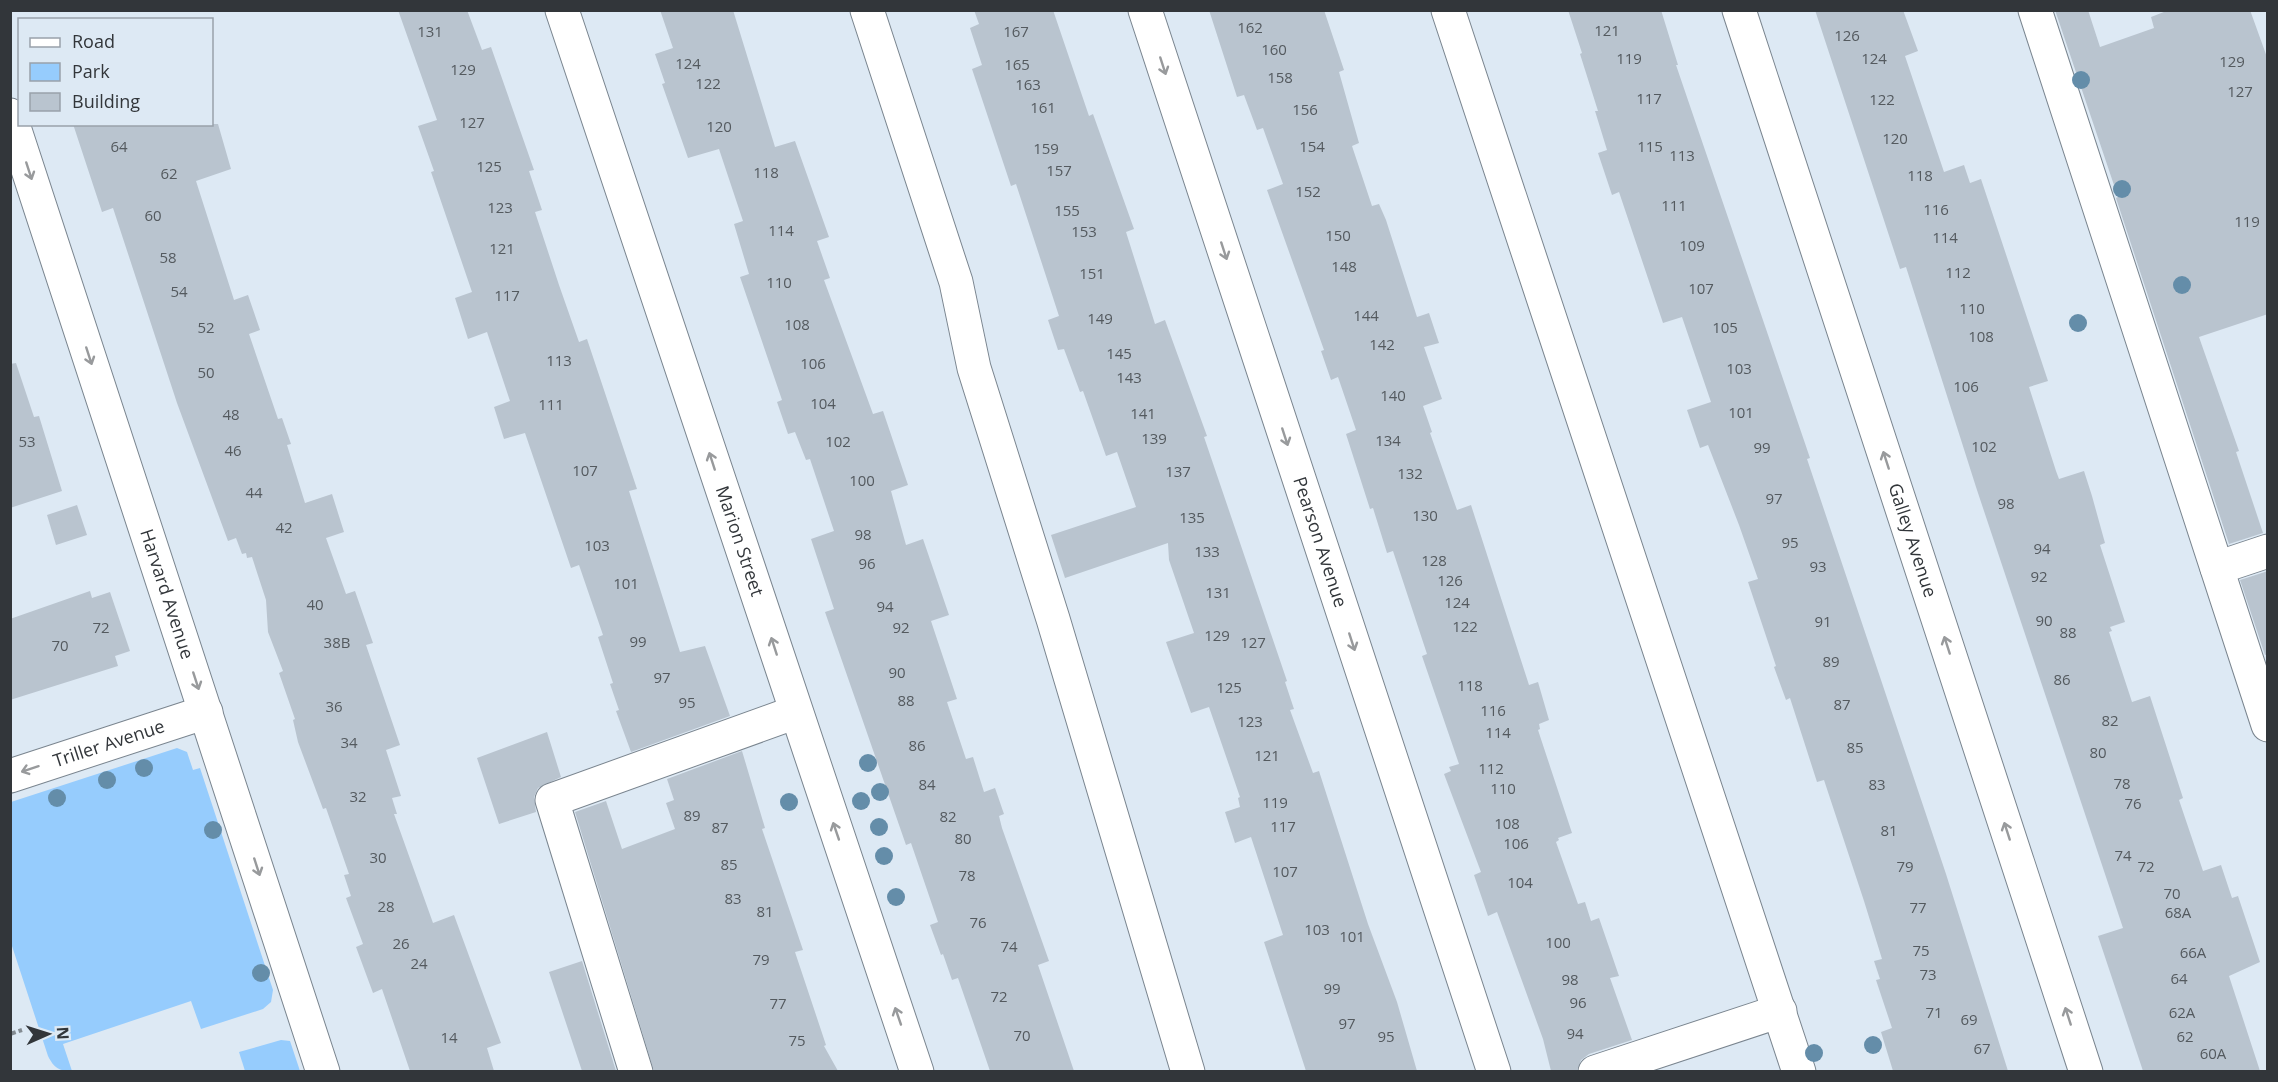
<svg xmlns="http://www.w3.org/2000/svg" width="2278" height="1082" font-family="'Open Sans',sans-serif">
  <rect width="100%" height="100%" fill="#dde9f4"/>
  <g fill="#96ccfd">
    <path d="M177,748L187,752L193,770L200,768L273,990L271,1002L263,1009L201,1029L191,1001L63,1044L72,1071C59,1071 54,1068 48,1056L11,943V802Z"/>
    <path d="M281,1040L290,1041L300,1071H245L239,1052Z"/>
  </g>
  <g fill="#b9c4cf">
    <path d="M398,10H467L482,50L491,47L534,170L529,171L542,210L535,212L559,285L579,342L587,339L637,489L629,491L680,652L705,646L730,716L631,752L616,711L619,710L610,684L613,683L598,637L603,635L579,565L571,568L525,433L504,439L494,407L510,401L487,332L468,339L455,298L472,292L431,172L434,171L418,126L437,120Z"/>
    <path d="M660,10H733L775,147L795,141L829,237L817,241L830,278L824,280L873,414L883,411L908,485L891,491L906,545L923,539L949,615L931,621L957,699L947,702L966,759L973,757L984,792L995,788L1004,814L999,816L1002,828L1049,961L1038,965L1074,1071H990L958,978L952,980L943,954L941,955L930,925L938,922L911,843L906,845L825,612L834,609L811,539L834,531L810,459L806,460L795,432L788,434L777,402L782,400L740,277L749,274L734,224L743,221L719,149L688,158L662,84L665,83L655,54L673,48Z"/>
    <path d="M974,10H1053L1089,116L1093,114L1134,229L1126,232L1155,324L1165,320L1207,436L1204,437L1287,681L1285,682L1294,709L1290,710L1313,773L1319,771L1368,924L1397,1002L1417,1071H1306L1264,942L1283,935L1251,837L1235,843L1225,812L1240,807L1238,798L1240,797L1209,707L1191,713L1166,642L1194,633L1169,560L1168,543L1065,578L1051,535L1136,507L1117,452L1106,456L1083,391L1080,392L1064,349L1058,350L1048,320L1059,316L1016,184L1011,186L972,69L982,65L970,28L979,24Z"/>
    <path d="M1209,10H1324L1344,70L1339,72L1359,143L1352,146L1372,206L1379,204L1386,220L1417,317L1429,313L1439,343L1424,347L1442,399L1423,406L1432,432L1430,433L1457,510L1471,505L1529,685L1538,682L1549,720L1539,724L1540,729L1538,730L1572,833L1558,838L1559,840L1556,842L1578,904L1585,902L1591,921L1599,918L1619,976L1610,978L1632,1040L1589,1054L1581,1060L1577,1071H1551L1543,1039L1497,912L1488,916L1474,875L1481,872L1444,774L1451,771L1449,767L1459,764L1422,656L1427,654L1393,551L1387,553L1373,508L1370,509L1346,434L1356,430L1338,377L1331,380L1321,351L1324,350L1267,190L1283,184L1263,128L1257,130L1244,95L1237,97Z"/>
    <path d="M1568,10H1661L1678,65H1676L1810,458L1807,459L1946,874L2008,1071H1893L1881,1032L1892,1028L1876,980L1880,979L1874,961L1882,959L1864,901L1824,780L1817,782L1790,698L1786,700L1774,667L1776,666L1748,582L1758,579L1739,525L1708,445L1700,448L1687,410L1711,402L1682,317L1663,323L1619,192L1612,195L1598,153L1607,150L1595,111H1598L1580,54L1582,53Z"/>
    <path d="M1815,10H1903L1918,51L1905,56L1944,172L1964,165L1970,183L1981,179L2048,381L2029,387L2056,471L2059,479L2084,471L2092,496L2105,543L2100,545L2125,622L2110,627L2112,631L2109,632L2132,702L2150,696L2183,798L2179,800L2203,871L2221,865L2232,898L2238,896L2260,962L2229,976L2260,1071H2143L2098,936L2123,928L1976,487L1906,267L1900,269Z"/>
    <path d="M2055,10H2088L2100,47L2154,28L2151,17L2169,10H2250L2268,60V314L2199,337L2239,451L2236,452L2263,533L2229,544L2116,198L2118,197Z"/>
    <path d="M73,124H218L231,169L196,181L234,300L248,295L260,330L249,334L278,419L282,418L291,444L287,445L305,503L332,494L344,532L326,538L346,594L355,591L373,643L366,645L400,745L386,750L401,796L392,798L397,814H394L433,923L454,915L501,1043L487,1048L494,1071H410L382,989L373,993L356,947L363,944L346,898L351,896L344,875L349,874L326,808L323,809L298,742L293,720L295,719L279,673L283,671L268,632L266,600L252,557L247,558L246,553L242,554L236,538L228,541L177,403L113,208L102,212Z"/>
    <path d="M16,363L34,417L39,416L62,491L10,508V364Z"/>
    <path d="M77,505L87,535L56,545L47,515Z"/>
    <path d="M2268,571V654L2265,655L2240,580Z"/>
    <path d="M90,591L92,598L110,592L130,651L115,656L118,666L10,700V619Z"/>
    <path d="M547,732L561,777L538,788L534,797L536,812L499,824L477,758Z"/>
    <path d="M742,751L765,828L762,829L803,950L795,952L826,1045L824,1046L838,1071H654L575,812L606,801L622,849L675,829L666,803L674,800L667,779Z"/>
    <path d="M582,961L616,1071H582L549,972Z"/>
  </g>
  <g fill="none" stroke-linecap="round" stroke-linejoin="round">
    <g stroke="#7a858f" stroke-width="35">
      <g id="minor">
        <path id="s1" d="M562,10L917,1072"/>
        <path d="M867,10L956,282L974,368L1053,619L1188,1072"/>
        <path id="s2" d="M1145,10L1494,1072"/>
        <path d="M1448,10L1799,1072"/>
        <path id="s3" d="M1739,10L2086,1072"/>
        <path d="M2035,10L2268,725"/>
        <path id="s4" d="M10,115L323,1072"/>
        <path d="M2217,568L2268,551"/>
        <path id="s5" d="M10,776L206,712"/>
        <path d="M636,1072L552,800L796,712"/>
        <path d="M1595,1072L1780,1011"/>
      </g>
    </g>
    <path stroke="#838b92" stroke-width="4" stroke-dasharray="6 3" stroke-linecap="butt" d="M10,1034L22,1030"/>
    <use href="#minor" stroke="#fff" stroke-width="33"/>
  </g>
  <g fill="#648da9">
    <circle cx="2081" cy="80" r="9"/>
    <circle cx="2122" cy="189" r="9"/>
    <circle cx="2182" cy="285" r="9"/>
    <circle cx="2078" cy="323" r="9"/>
    <circle cx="868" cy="763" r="9"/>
    <circle cx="144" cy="768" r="9"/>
    <circle cx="107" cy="780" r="9"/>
    <circle cx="880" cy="792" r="9"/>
    <circle cx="57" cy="798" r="9"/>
    <circle cx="861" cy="801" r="9"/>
    <circle cx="789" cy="802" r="9"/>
    <circle cx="879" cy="827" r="9"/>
    <circle cx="213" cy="830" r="9"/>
    <circle cx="884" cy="856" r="9"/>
    <circle cx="896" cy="897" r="9"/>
    <circle cx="261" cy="973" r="9"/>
    <circle cx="1873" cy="1045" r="9"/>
    <circle cx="1814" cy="1053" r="9"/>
  </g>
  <defs><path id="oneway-shaft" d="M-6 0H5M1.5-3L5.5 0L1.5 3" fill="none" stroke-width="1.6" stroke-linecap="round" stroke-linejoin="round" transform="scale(1.5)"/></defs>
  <g stroke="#989a9c">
    <use href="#oneway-shaft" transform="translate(1163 66) rotate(72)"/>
    <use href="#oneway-shaft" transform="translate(29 171) rotate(72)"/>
    <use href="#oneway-shaft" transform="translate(1224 251) rotate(72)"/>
    <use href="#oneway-shaft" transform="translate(89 356) rotate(72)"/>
    <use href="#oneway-shaft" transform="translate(1285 437) rotate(72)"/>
    <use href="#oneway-shaft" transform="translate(1886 460) rotate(-108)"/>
    <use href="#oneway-shaft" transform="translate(712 461) rotate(-108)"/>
    <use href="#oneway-shaft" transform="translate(1352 642) rotate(72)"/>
    <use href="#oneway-shaft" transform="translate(1947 645) rotate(-108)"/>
    <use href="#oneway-shaft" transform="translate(774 646) rotate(-108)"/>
    <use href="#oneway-shaft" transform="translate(196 681) rotate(72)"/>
    <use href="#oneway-shaft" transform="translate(30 769) rotate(162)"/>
    <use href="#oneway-shaft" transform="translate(836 831) rotate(-109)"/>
    <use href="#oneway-shaft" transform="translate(2007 831) rotate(-108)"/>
    <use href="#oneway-shaft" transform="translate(257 867) rotate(72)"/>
    <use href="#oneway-shaft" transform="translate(898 1016) rotate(-109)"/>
    <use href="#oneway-shaft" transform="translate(2068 1016) rotate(-108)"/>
  </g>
  <g text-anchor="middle" stroke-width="6" stroke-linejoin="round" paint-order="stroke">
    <g font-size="15" fill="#545a5f">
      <text x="1250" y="33">162</text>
      <text x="1607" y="36">121</text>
      <text x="430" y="37">131</text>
      <text x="1016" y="37">167</text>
      <text x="1847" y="41">126</text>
      <text x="1274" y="55">160</text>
      <text x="1629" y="64">119</text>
      <text x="1874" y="64">124</text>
      <text x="2232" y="67">129</text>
      <text x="688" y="69">124</text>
      <text x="1017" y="70">165</text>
      <text x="463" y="75">129</text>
      <text x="1280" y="83">158</text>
      <text x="708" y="89">122</text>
      <text x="1028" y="90">163</text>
      <text x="2240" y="97">127</text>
      <text x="1649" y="104">117</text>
      <text x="1882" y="105">122</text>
      <text x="1043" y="113">161</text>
      <text x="1305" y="115">156</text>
      <text x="472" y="128">127</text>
      <text x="719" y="132">120</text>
      <text x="1895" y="144">120</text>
      <text x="119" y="152">64</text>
      <text x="1312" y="152">154</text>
      <text x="1650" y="152">115</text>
      <text x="1046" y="154">159</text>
      <text x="1682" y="161">113</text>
      <text x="489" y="172">125</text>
      <text x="1059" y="176">157</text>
      <text x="766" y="178">118</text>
      <text x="169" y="179">62</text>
      <text x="1920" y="181">118</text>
      <text x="1308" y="197">152</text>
      <text x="1674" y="211">111</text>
      <text x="500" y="213">123</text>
      <text x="1936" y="215">116</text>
      <text x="1067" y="216">155</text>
      <text x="153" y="221">60</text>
      <text x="2247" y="227">119</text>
      <text x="781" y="236">114</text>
      <text x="1084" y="237">153</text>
      <text x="1338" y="241">150</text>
      <text x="1945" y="243">114</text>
      <text x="1692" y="251">109</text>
      <text x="502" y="254">121</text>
      <text x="168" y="263">58</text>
      <text x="1344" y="272">148</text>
      <text x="1958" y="278">112</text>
      <text x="1092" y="279">151</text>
      <text x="779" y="288">110</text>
      <text x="1701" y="294">107</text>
      <text x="179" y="297">54</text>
      <text x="507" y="301">117</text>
      <text x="1972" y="314">110</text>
      <text x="1366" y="321">144</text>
      <text x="1100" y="324">149</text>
      <text x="797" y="330">108</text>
      <text x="206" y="333">52</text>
      <text x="1725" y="333">105</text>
      <text x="1981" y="342">108</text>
      <text x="1382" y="350">142</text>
      <text x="1119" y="359">145</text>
      <text x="559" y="366">113</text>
      <text x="813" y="369">106</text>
      <text x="1739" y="374">103</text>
      <text x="206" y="378">50</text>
      <text x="1129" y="383">143</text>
      <text x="1966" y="392">106</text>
      <text x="1393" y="401">140</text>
      <text x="823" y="409">104</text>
      <text x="551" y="410">111</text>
      <text x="1741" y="418">101</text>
      <text x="1143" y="419">141</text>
      <text x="231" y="420">48</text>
      <text x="1154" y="444">139</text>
      <text x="1388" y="446">134</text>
      <text x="27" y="447">53</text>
      <text x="838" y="447">102</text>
      <text x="1984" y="452">102</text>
      <text x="1762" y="453">99</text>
      <text x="233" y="456">46</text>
      <text x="585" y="476">107</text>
      <text x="1178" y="477">137</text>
      <text x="1410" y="479">132</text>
      <text x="862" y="486">100</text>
      <text x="254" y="498">44</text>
      <text x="1774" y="504">97</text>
      <text x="2006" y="509">98</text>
      <text x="1425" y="521">130</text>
      <text x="1192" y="523">135</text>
      <text x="284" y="533">42</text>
      <text x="863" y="540">98</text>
      <text x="1790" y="548">95</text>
      <text x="597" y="551">103</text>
      <text x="2042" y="554">94</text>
      <text x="1207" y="557">133</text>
      <text x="1434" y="566">128</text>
      <text x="867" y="569">96</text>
      <text x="1818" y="572">93</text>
      <text x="2039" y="582">92</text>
      <text x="1450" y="586">126</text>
      <text x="626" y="589">101</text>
      <text x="1218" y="598">131</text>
      <text x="1457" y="608">124</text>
      <text x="315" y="610">40</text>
      <text x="885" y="612">94</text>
      <text x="2044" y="626">90</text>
      <text x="1823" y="627">91</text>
      <text x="1465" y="632">122</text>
      <text x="101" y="633">72</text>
      <text x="901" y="633">92</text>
      <text x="2068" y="638">88</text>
      <text x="1217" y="641">129</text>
      <text x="638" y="647">99</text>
      <text x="337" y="648">38B</text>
      <text x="1253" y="648">127</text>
      <text x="60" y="651">70</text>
      <text x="1831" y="667">89</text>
      <text x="897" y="678">90</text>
      <text x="662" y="683">97</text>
      <text x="2062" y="685">86</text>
      <text x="1470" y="691">118</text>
      <text x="1229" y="693">125</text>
      <text x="906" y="706">88</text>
      <text x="687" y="708">95</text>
      <text x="1842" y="710">87</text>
      <text x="334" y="712">36</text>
      <text x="1493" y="716">116</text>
      <text x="2110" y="726">82</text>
      <text x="1250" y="727">123</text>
      <text x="1498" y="738">114</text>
      <text x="349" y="748">34</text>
      <text x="917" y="751">86</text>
      <text x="1855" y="753">85</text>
      <text x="2098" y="758">80</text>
      <text x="1267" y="761">121</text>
      <text x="1491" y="774">112</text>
      <text x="2122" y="789">78</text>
      <text x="927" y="790">84</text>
      <text x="1877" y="790">83</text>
      <text x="1503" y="794">110</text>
      <text x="358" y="802">32</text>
      <text x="1275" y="808">119</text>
      <text x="2133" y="809">76</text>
      <text x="692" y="821">89</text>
      <text x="948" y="822">82</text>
      <text x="1507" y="829">108</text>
      <text x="1283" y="832">117</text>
      <text x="720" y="833">87</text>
      <text x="1889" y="836">81</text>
      <text x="963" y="844">80</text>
      <text x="1516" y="849">106</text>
      <text x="2123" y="861">74</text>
      <text x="378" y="863">30</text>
      <text x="729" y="870">85</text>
      <text x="1905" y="872">79</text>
      <text x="2146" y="872">72</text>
      <text x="1285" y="877">107</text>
      <text x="967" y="881">78</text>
      <text x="1520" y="888">104</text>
      <text x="2172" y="899">70</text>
      <text x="733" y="904">83</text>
      <text x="386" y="912">28</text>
      <text x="1918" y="913">77</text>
      <text x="765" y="917">81</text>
      <text x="2178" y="918">68A</text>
      <text x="978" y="928">76</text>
      <text x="1317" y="935">103</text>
      <text x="1352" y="942">101</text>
      <text x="1558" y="948">100</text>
      <text x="401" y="949">26</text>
      <text x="1009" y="952">74</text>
      <text x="1921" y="956">75</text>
      <text x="2193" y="958">66A</text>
      <text x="761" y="965">79</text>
      <text x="419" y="969">24</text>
      <text x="1928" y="980">73</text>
      <text x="2179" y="984">64</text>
      <text x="1570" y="985">98</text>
      <text x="1332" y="994">99</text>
      <text x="999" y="1002">72</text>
      <text x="1578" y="1008">96</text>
      <text x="778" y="1009">77</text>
      <text x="1934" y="1018">71</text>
      <text x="2182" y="1018">62A</text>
      <text x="1969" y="1025">69</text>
      <text x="1347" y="1029">97</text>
      <text x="1575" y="1039">94</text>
      <text x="1022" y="1041">70</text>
      <text x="1386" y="1042">95</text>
      <text x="2185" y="1042">62</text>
      <text x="449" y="1043">14</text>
      <text x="797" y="1046">75</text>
      <text x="1982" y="1054">67</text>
      <text x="2213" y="1059">60A</text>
    </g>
    <g font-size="18" fill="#32363a" stroke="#dde9f4">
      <text dy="6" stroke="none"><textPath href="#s1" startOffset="560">Marion Street</textPath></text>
      <text dy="6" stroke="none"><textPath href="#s2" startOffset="560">Pearson Avenue</textPath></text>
      <text dy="6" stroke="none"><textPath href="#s3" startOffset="558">Galley Avenue</textPath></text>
      <text dy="6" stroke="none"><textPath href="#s4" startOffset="504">Harvard Avenue</textPath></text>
      <text dy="6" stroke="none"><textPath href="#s5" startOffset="104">Triller Avenue</textPath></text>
    </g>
  </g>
  <rect width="2278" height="1082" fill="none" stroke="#32363a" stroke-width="24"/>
  <rect x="18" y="18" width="195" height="108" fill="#dde9f4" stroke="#99a1aa" stroke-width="1.5"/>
  <rect x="30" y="38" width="30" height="9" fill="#ffffff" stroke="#99a1aa" stroke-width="1.5"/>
  <text x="72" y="48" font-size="18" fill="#32363a">Road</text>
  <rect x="30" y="63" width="30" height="18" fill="#96ccfd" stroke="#99a1aa" stroke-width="1.5"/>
  <text x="72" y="78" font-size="18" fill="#32363a">Park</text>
  <rect x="30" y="93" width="30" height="18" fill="#b9c4cf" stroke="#99a1aa" stroke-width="1.5"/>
  <text x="72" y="108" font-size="18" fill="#32363a">Building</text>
  <g transform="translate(48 1034) rotate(87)" stroke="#dde9f4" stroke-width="4.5" paint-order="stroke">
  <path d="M0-4.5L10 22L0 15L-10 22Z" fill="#32363a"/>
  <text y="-9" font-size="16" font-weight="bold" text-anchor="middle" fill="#32363a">N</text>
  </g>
</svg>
